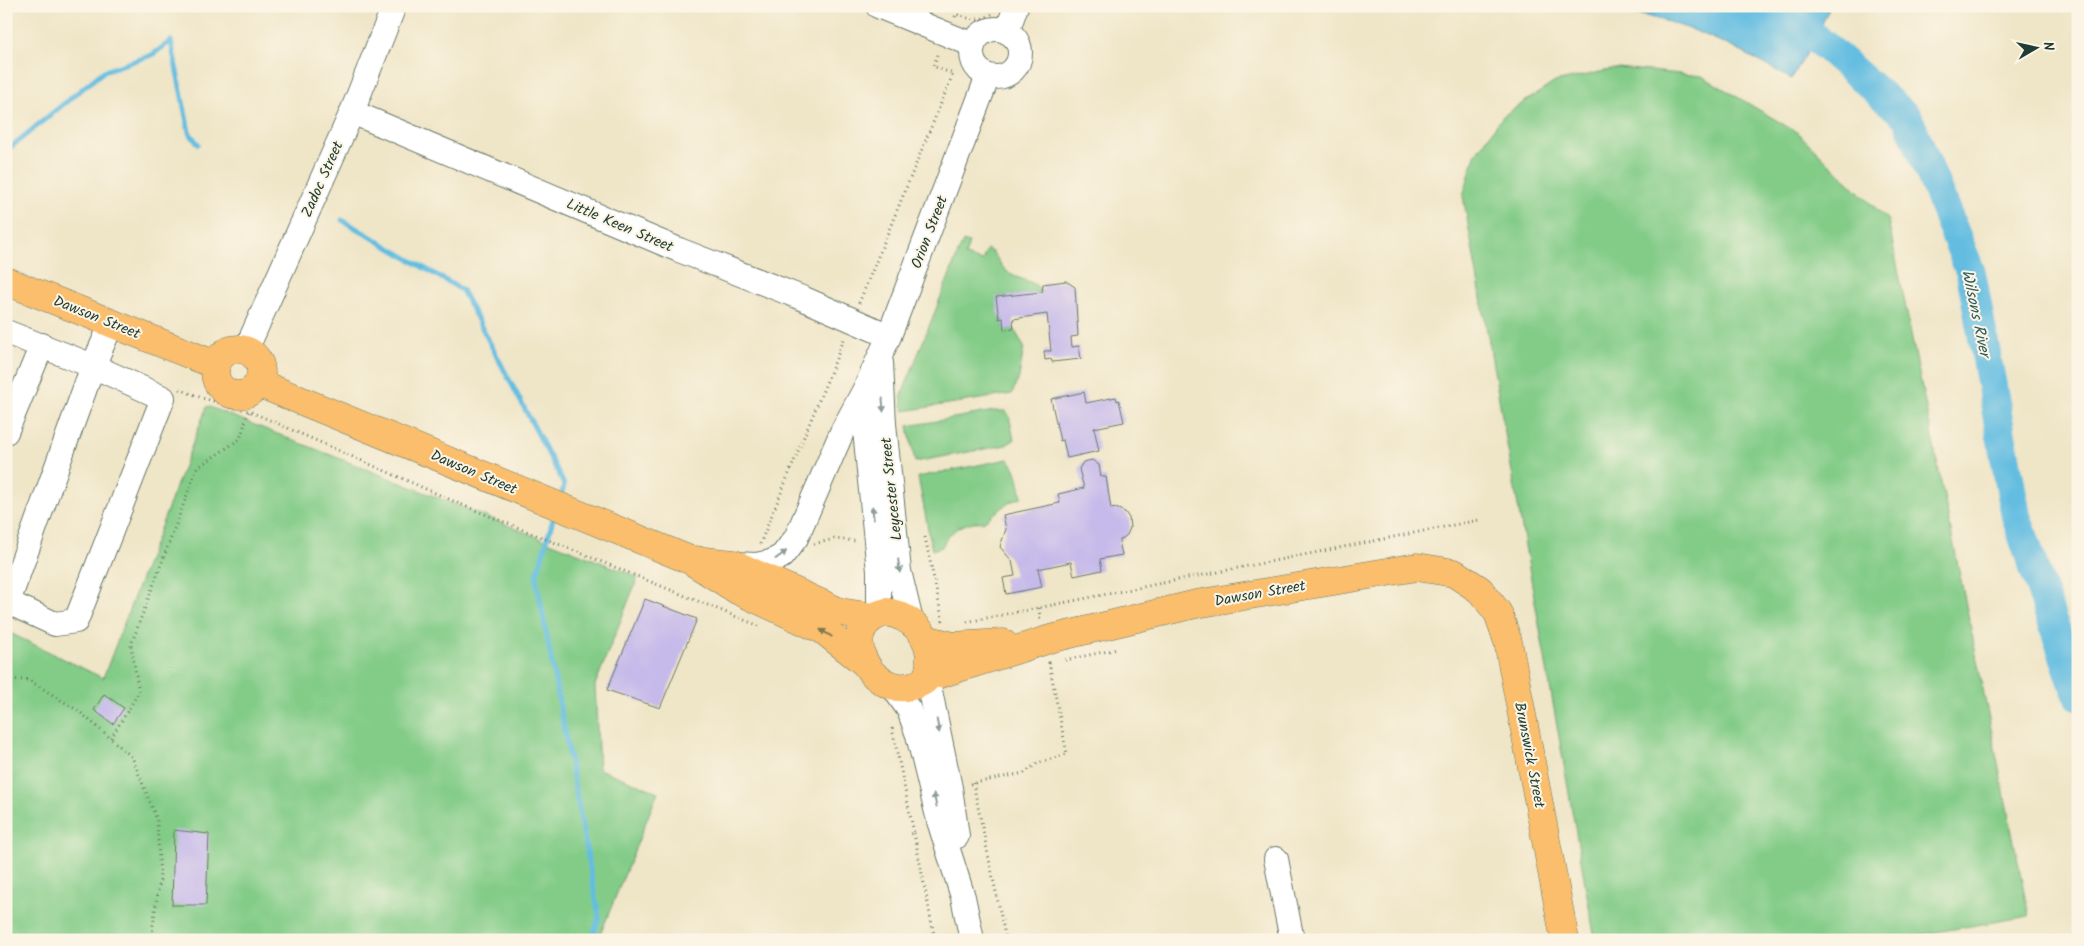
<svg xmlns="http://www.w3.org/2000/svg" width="2084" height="946" font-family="Kalam,sans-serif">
  <rect width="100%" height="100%" fill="#fcf5e5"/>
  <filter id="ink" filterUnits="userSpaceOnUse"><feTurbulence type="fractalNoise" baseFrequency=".02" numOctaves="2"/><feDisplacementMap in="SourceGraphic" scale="10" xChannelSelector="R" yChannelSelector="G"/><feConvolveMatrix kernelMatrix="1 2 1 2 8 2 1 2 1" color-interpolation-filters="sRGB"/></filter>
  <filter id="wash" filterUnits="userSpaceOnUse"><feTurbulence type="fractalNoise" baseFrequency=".0096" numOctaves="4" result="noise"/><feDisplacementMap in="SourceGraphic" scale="20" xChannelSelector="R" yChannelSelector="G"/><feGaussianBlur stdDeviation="1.12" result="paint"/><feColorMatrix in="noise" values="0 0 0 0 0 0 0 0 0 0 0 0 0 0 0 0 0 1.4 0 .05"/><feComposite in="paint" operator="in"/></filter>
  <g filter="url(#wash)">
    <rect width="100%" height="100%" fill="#efe5c7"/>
    <g fill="#83cc88" stroke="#51845e">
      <path d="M1618,68L1702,76L1798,133L1888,220L2029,916L1889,940H1595L1463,196L1475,155L1503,116L1555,82Z"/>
      <path d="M963,241L969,243L965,256L982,261L987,249C997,253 999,266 1008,272C1020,282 1031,277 1042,292L997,297L1000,319L1003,318L1004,329H1014L1024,347L1019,377L1012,394L904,411L901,397Z"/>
      <path d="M207,406L638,577L595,685L599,769L658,792L598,940H6V631L103,678Z"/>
      <path d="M994,411H1005L1009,415L1014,440L1006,445L915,462L908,426Z"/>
      <path d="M1008,459C1018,467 1019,485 1022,497L1010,502L983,522C966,520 948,531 942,547L932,550L918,477Z"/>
    </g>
    <path fill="#63bde1" stroke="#417d8a" d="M1445,6H1830L1816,38L1791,79C1741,50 1689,23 1631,13C1606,8 1577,7 1551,7C1515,6 1481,10 1445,6Z"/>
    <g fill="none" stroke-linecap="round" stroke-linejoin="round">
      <g stroke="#63bde1" stroke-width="5">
        <path d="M6,151L104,71L152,55L171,41L189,132L198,144"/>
        <path d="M342,220L462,290L560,476L564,485L561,497"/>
        <path d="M555,512L536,578L599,917L592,940"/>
      </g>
      <path stroke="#63bde1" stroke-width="30" d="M1755,6L1816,38L1908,118L1971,273L2016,516L2078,696"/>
    </g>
    <g id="blocks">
      <g fill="#c6baea">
        <path d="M1066,281L1075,287L1078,336L1071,337L1072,347L1079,346L1081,359L1052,362L1051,359L1045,360L1044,351H1051L1047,314L1013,319L1014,329L1004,330L1003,318L999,319L996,297L1042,292L1043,284Z"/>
        <path d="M1084,392L1086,403L1116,397L1117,401L1119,400L1124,422L1094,428L1099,451L1067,458L1063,440L1060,441L1051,399Z"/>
        <path d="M1092,460L1099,465L1101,477H1106L1111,509L1116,508L1125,512L1129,518L1130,528L1127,535L1119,541L1122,555L1100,559L1102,570L1074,576L1071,562L1038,569L1042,587L1006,594L1003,578L1015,576L1012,561L1000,547L1006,529L1003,515L1060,503L1058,494L1084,488L1079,469L1083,462Z"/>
        <path d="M645,599L697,619L660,708L607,690Z"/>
        <path d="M104,694L124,708L113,724L94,710Z"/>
        <path d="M174,830L209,834L206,905H172Z"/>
      </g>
    </g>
  </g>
  <g filter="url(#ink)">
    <use href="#blocks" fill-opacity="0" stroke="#687867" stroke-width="1"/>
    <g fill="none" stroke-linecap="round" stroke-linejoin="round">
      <g stroke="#687867" stroke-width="26">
        <g id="minor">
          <path d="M878,6L973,45"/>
          <circle cx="996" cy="53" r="24"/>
          <path d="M1007,32L1016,6"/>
          <path d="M352,112L679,250L802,298L889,336"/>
          <path d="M6,332L93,366L163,398L76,621L55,624L8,602"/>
          <path d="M246,350L352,112L394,6"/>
          <path d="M881,363L884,424L899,571L911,621"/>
          <path d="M866,392L865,430L879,571V614"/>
          <path d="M6,432L42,345"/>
          <path d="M734,564L756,565L771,562L782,556L796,538L842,432L866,387L889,336L988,76"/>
          <path d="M6,602H8L93,366L112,323"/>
          <path d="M925,680L930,691L950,788L957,836"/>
          <path d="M893,687L909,710L918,735L939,821L963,897L972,940"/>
          <path d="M1276,859L1292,940"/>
        </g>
      </g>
      <g stroke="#687867" stroke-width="29">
        <g id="major">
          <path d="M6,281L216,365"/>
          <circle cx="238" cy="372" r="23"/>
          <path d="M258,383L690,560L737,590L823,630L865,663"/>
          <path d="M694,560L734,564L840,612L873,617"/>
          <path d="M887,612C912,617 931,635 930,662C930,668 929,675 925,680C921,683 916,685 911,686C868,697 833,624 887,612Z"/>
          <path d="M926,639L953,646L1003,643"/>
          <path d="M928,673L940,674L1050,639L1196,604L1417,567L1454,573L1480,590L1498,613L1508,642L1565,940"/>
        </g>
      </g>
      <g stroke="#687867" stroke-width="3" stroke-dasharray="1 4" stroke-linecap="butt">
        <path d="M955,17L956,14C967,19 981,22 992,14"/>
        <path d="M859,303L953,74L933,66L939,52"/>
        <path d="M180,389L202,398L249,411L460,504L759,626"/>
        <path d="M925,537L943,622"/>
        <path d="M760,544L845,337"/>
        <path d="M814,544L834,539L857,541"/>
        <path d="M1039,608L1040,618L1042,617"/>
        <path d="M967,622L1479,520"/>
        <path d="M1065,660L1118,649"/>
        <path d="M6,679L29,680L80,712L132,757L157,820L160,879L153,924L152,940"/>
        <path d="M892,728L914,833L910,834"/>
        <path d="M111,738L139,692L131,645L197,468L240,439L249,411"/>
        <path d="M973,783L1006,940"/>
        <path d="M970,784L1024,773L1038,763L1067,754L1049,663H1051"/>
        <path d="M914,833L935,940"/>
      </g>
      <use href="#minor" stroke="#fff" stroke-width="24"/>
      <use href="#major" stroke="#fabe6d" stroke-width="28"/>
    </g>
    <defs><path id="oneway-solid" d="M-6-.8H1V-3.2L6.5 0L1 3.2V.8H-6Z" transform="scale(1.25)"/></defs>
    <g fill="#8f9e9a">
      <use href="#oneway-solid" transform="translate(883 405) rotate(86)"/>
      <use href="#oneway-solid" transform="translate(873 513) rotate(-96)"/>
      <use href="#oneway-solid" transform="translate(781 555) rotate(-36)"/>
      <use href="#oneway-solid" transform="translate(899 566) rotate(83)"/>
      <use href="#oneway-solid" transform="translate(938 726) rotate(79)"/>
      <use href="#oneway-solid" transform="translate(935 800) rotate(-102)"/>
    </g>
    <use fill="#82774e" href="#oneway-solid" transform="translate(826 633) rotate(-148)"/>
  </g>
  <g text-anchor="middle" stroke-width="4" stroke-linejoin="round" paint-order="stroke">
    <g font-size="15" fill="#1f3d34" stroke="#fcf5e5">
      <text transform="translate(322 179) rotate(-66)" y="5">Zadoc Street</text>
      <text transform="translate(620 225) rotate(23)" y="5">Little Keen Street</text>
      <text transform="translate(929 232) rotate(-69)" y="5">Orion Street</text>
      <text transform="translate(97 317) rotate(22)" y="5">Dawson Street</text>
      <text transform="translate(474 472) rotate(23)" y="5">Dawson Street</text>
      <text transform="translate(891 489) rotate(-96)" y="5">Leycester Street</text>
      <text transform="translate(1260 593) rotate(-10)" y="5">Dawson Street</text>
      <text transform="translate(1530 755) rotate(79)" y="5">Brunswick Street</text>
    </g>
    <g font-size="16" font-style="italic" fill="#305d5f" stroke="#fcf5e5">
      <text transform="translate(1977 313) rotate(78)" y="6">Wilsons River</text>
    </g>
  </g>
  <rect width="2084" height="946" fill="none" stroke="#fcf5e5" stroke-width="25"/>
  <g transform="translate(2036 48) rotate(81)" stroke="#fcf5e5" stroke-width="4" paint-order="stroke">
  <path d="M0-4L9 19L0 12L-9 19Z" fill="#1f3d34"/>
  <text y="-8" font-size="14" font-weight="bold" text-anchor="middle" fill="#1f3d34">N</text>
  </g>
</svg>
